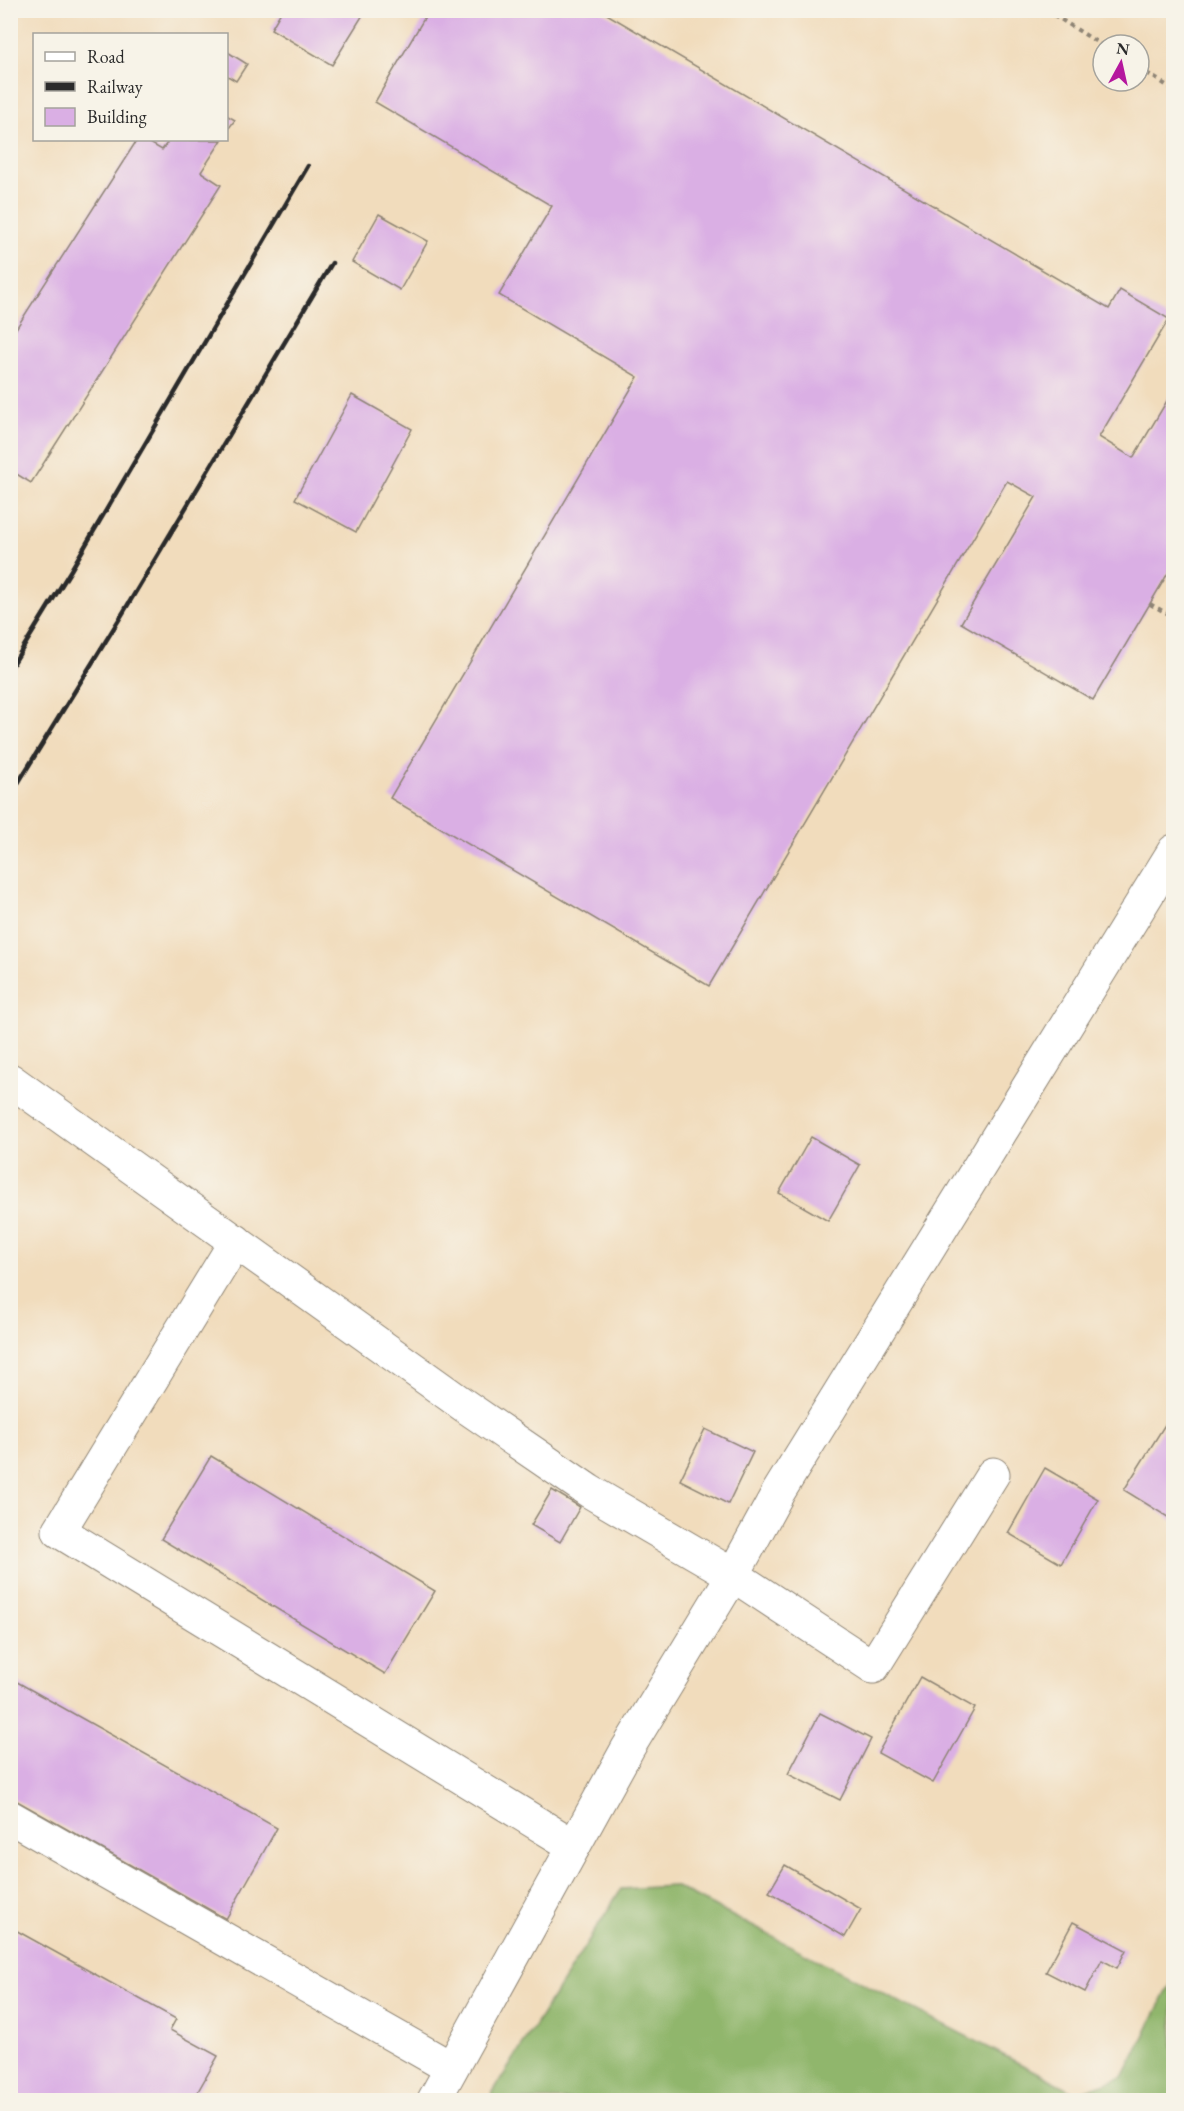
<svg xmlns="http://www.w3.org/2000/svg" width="1184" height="2111" font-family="'EB Garamond',serif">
  <rect width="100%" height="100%" fill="#f7f3e8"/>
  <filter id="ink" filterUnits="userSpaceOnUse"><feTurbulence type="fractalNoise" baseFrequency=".0167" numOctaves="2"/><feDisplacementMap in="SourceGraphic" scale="12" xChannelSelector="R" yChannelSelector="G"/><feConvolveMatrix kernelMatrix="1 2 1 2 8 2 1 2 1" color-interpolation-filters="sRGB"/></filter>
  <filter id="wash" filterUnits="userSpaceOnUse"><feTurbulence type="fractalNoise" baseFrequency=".008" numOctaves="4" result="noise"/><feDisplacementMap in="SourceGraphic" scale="24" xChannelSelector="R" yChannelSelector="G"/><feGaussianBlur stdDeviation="1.35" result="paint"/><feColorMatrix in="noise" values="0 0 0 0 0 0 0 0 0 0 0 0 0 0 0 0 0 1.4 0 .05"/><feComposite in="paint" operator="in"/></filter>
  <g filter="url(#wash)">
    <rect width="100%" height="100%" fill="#f1dcbc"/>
    <path fill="#90b66c" stroke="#5e704c" stroke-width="1.5" d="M674,1886L1077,2093L1123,2077L1173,1980V2100H488L621,1889Z"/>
    <g id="blocks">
      <g fill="#daafe4">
        <path d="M282,10H366L332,65L271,29Z"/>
        <path d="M429,10H600L1109,309L1120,290L1169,319L1099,437L1133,458L1174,389V563L1093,700L961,623L1036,497L1007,481L709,986L390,798L638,377L499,295L552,206L375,102Z"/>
        <path d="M226,51L247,64L236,81L226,75Z"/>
        <path d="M226,115L235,120L226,132Z"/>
        <path d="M137,140H145L162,150L169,140H222L201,172L221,185L31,483L10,470V338Z"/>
        <path d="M379,214L428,241L400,290L352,262Z"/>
        <path d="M352,395L412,429L356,532L295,499Z"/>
        <path d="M811,1137L860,1165L828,1221L779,1193Z"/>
        <path d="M1166,1423L1174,1427V1521L1124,1490Z"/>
        <path d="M705,1429L753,1452L728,1504L680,1480Z"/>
        <path d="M211,1456L435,1591L385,1674L161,1539Z"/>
        <path d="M1045,1468L1098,1499L1061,1564L1008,1533Z"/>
        <path d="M552,1490L580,1507L560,1542L531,1525Z"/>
        <path d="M920,1677L975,1708L933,1783L878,1753Z"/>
        <path d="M10,1678L277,1828L226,1919L10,1797Z"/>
        <path d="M820,1713L871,1739L840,1800L788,1774Z"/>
        <path d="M785,1865L861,1909L845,1937L769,1892Z"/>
        <path d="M1073,1922L1126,1950L1117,1968L1102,1960L1085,1992L1046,1972Z"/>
        <path d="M10,1927L176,2019L170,2030L218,2056L193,2100H10Z"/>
      </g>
    </g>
  </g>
  <g filter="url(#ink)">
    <use href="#blocks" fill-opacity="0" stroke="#8e8474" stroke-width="1.5"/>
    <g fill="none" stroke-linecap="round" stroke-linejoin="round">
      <g stroke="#8e8474" stroke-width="35">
        <g id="minor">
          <path d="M10,1080L465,1406L589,1491L733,1575L873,1667L993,1474"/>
          <path d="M236,1241L59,1531L574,1846"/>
          <path d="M10,1817L451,2068"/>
          <path d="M434,2100L628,1748L733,1575L779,1491L1174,851"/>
        </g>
      </g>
      <g stroke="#8e8474" stroke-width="4" stroke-dasharray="4.5 4.5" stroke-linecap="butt">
        <path d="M1046,10L1103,46"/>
        <path d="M1139,68L1174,90"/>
        <path d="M1150,604L1174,617"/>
      </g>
      <use href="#minor" stroke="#fff" stroke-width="33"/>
      <g stroke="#2b2b2b" stroke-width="4.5">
        <path d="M10,669L71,570L308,166"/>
        <path d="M10,796L120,618L332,263"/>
      </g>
    </g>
  </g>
  <rect width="1184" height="2111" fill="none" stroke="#f7f3e8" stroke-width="36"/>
  <rect x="33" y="33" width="195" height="108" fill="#f7f3e8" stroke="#a5a39c" stroke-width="1.5"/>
  <rect x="45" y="52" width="30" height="9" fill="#ffffff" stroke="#a5a39c" stroke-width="1.5"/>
  <text x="87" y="63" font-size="18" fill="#2b2b2b">Road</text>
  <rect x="45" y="82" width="30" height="9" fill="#2b2b2b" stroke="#a5a39c" stroke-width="1.5"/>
  <text x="87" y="93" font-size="18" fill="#2b2b2b">Railway</text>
  <rect x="45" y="108" width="30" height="18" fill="#daafe4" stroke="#a5a39c" stroke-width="1.5"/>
  <text x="87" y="123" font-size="18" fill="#2b2b2b">Building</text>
  <g transform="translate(1121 63) rotate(8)"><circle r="28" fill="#f7f3e8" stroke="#a5a39c" stroke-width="1.5"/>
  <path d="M0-4.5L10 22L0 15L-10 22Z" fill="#b5179e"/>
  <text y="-9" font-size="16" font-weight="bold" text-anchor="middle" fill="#2b2b2b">N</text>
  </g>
</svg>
